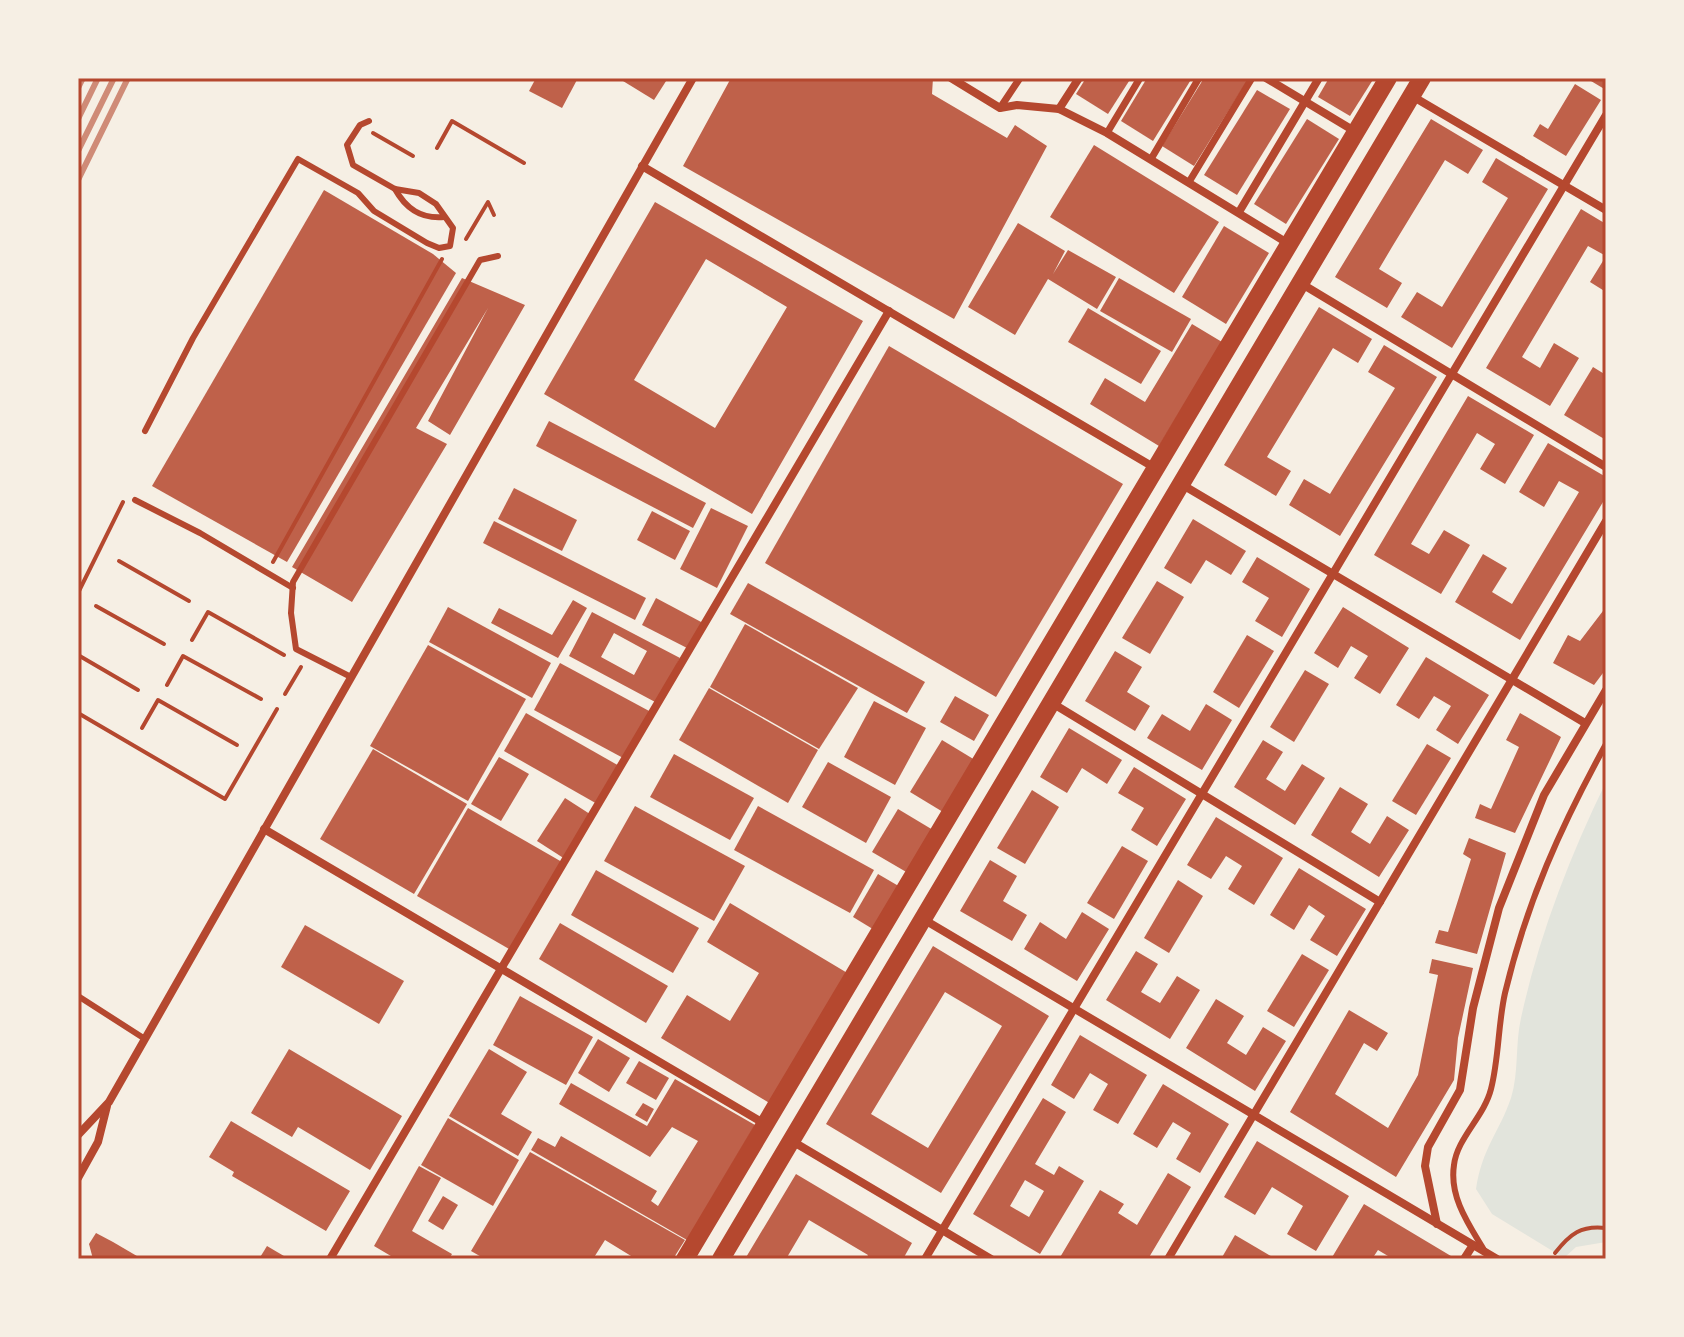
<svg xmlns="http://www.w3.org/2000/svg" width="1684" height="1337" font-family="'Golos Text',sans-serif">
  <rect width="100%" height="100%" fill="#f6efe4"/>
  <path fill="#e2e4dc" d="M1606,782V1242L1576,1247L1564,1258L1492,1214L1476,1189C1482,1148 1499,1133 1511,1098C1519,1073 1515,1044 1521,1018C1539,936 1569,858 1606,782Z"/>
  <g fill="#bf614a" fill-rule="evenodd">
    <path d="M536,78H578L562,108L529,91Z"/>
    <path d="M625,78H668L654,100L623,81Z"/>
    <path d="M731,78H933L932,94L1007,138L1015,125L1047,146L954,319L683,166Z"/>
    <path d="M1086,78H1131L1108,114L1076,94Z"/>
    <path d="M1147,78H1192L1153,141L1121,121Z"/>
    <path d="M1204,78L1247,81L1194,166L1162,146Z"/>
    <path d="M1329,78H1374L1350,116L1318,97Z"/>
    <path d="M1586,78H1606V90Z"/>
    <path d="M1575,84L1601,100L1566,156L1533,136L1540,124L1548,129Z"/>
    <path d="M1257,90L1290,109L1237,195L1204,175Z"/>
    <path d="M1307,119L1339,139L1286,224L1254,204Z"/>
    <path d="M1431,119L1483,150L1468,174L1445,160L1392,247L1379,269L1402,283L1387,308L1335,277Z"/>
    <path d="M1094,145L1219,222L1174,293L1050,217Z"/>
    <path d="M1496,158L1548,189L1452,348L1401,317L1417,292L1442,307L1508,198L1482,182Z"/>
    <path d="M324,190L433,254L456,273L287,562L152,486Z"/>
    <path d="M655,202L863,321L752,514L544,394ZM706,259L787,307L715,428L634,380Z"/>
    <path d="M1581,209L1606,224V292L1590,282L1606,256L1588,246L1522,357L1540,368L1554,343L1579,358L1550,406L1486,368Z"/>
    <path d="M1018,223L1065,251L1053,274L1068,250L1116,277L1097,309L1048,279L1015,335L968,307Z"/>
    <path d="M1224,226L1269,253L1226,324L1182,297Z"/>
    <path d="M462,278L525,305L450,435L428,421L488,308L416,428L447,444L352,602L292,567Z"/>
    <path d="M1119,278L1191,319L1172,352L1100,311Z"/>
    <path d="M1319,307L1372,339L1358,363L1333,348L1267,457L1291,471L1276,496L1224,465Z"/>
    <path d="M1088,308L1161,351L1141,384L1068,342Z"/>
    <path d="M1192,324L1222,342L1159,446L1090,404L1105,378L1145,402Z"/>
    <path d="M1384,345L1437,377L1340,536L1289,505L1304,479L1330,494L1395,388L1368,372Z"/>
    <path d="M889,346L1123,484L996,697L765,563Z"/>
    <path d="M1593,367L1606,375V440L1564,415Z"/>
    <path d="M1468,396L1534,435L1505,484L1480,469L1495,444L1477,433L1411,544L1429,554L1444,530L1470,545L1441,594L1374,555Z"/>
    <path d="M549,421L706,503L693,528L536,446Z"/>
    <path d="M1548,443L1606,477V497L1520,640L1455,602L1483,554L1507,568L1492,592L1512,604L1579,492L1559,481L1544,507L1519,492Z"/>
    <path d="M514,488L577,520L562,551L498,519Z"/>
    <path d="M711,508L748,526L717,588L680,569Z"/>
    <path d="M652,511L690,531L675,560L637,540Z"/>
    <path d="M1193,519L1246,551L1231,575L1206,560L1191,584L1164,568Z"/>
    <path d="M494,521L646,598L635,620L483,543Z"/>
    <path d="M1257,557L1310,589L1282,637L1255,621L1269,598L1242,582Z"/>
    <path d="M1157,581L1184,597L1150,654L1122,638Z"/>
    <path d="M748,583L925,682L907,713L730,614Z"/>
    <path d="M656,598L703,623L689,649L642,625Z"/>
    <path d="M573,600L587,608L558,658L491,623L499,608L552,635Z"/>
    <path d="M448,607L551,663L532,698L429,642Z"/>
    <path d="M1343,607L1409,648L1380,694L1354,678L1368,656L1351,646L1338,668L1314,653Z"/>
    <path d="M1606,607V669L1594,685L1553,663L1568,635L1580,641Z"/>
    <path d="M592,612L680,658L657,703L569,656ZM614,633L647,651L634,675L601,657Z"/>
    <path d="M745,624L858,688L819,749L710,687Z"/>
    <path d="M1247,635L1274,651L1239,708L1213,692Z"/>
    <path d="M428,645L526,699L468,801L370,746Z"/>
    <path d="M1115,651L1142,667L1127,692L1150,706L1135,731L1085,701Z"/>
    <path d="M1426,657L1489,695L1458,744L1436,730L1451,706L1434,696L1419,719L1396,705Z"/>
    <path d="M560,663L651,712L625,759L534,710Z"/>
    <path d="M1305,670L1329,684L1294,742L1270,727Z"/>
    <path d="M709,688L818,750L788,803L679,740Z"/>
    <path d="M955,696L989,715L974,741L940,722Z"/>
    <path d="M874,701L926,728L895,785L844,757Z"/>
    <path d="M1206,704L1232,720L1202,770L1147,738L1162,714L1190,731Z"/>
    <path d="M526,713L621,767L599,805L504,751Z"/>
    <path d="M1520,713L1561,737L1515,833L1475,818L1480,804L1491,809L1519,747L1506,740Z"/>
    <path d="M1069,728L1122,760L1107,784L1082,768L1067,793L1040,777Z"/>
    <path d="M942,740L975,760L943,812L910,792Z"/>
    <path d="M1263,740L1283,752L1266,779L1285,791L1302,764L1325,778L1295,825L1234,787Z"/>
    <path d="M1427,744L1451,758L1416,815L1392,801Z"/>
    <path d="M373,749L467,804L414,894L320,839Z"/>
    <path d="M674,754L754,798L730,840L650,797Z"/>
    <path d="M499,757L529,774L501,821L471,804Z"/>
    <path d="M828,762L891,797L866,843L802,807Z"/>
    <path d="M1134,767L1186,799L1157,846L1131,830L1144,808L1118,793Z"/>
    <path d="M1340,787L1368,804L1351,832L1370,844L1387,816L1409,830L1379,877L1311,835Z"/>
    <path d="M1032,790L1059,807L1025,864L997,848Z"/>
    <path d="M565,798L593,816L565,859L537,841Z"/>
    <path d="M635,806L745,866L714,921L604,861Z"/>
    <path d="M758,806L874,870L850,913L734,850Z"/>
    <path d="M468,808L562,862L511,950L417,896Z"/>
    <path d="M898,809L933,830L908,873L872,852Z"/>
    <path d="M1216,817L1283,858L1254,905L1228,889L1242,866L1226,856L1211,879L1187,865Z"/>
    <path d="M1469,838L1506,853L1477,954L1435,943L1439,930L1448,932L1471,859L1463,854Z"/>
    <path d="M1122,846L1148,861L1114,919L1087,903Z"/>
    <path d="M990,860L1017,876L1003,901L1027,915L1012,941L960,911Z"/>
    <path d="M1299,868L1366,909L1337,956L1310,940L1325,916L1309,905L1294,930L1270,915Z"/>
    <path d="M596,870L699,928L673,973L571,915Z"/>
    <path d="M878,874L902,888L876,931L853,917Z"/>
    <path d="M1178,880L1203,896L1169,953L1144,938Z"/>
    <path d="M730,903L849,974L771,1104L661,1038L687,995L730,1021L759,973L707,942Z"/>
    <path d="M1082,912L1109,929L1077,981L1024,949L1040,922L1066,939Z"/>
    <path d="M560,923L668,986L646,1023L539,959Z"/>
    <path d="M305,925L404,981L379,1024L281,967Z"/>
    <path d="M933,946L1049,1016L941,1193L826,1124ZM945,992L1002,1026L928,1148L871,1114Z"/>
    <path d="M1136,951L1158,964L1141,992L1160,1003L1177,976L1200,990L1170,1039L1106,1000Z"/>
    <path d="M1302,954L1329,970L1294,1027L1267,1011Z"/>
    <path d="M1432,959L1473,968L1458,1038L1454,1080L1396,1177L1290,1112L1349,1010L1388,1033L1377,1051L1364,1043L1335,1094L1388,1128L1418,1075L1438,975L1429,973Z"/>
    <path d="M520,996L593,1037L566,1085L493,1045Z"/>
    <path d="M1216,999L1244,1016L1227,1043L1246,1055L1263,1027L1286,1041L1255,1091L1186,1048Z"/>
    <path d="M1080,1035L1147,1075L1118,1124L1093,1110L1108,1084L1090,1073L1074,1099L1051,1085Z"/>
    <path d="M598,1039L630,1058L609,1092L578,1073Z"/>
    <path d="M289,1049L402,1116L370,1170L298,1127L292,1137L251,1113Z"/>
    <path d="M489,1049L527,1072L501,1114L532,1132L518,1156L449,1116Z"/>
    <path d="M639,1061L669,1078L656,1100L626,1083Z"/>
    <path d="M675,1079L755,1125L687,1240L531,1150L538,1138L555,1147L561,1136L657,1191L651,1201L658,1206L698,1141L672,1127L650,1157L559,1104L571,1083L647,1126Z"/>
    <path d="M1163,1084L1229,1124L1200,1173L1176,1159L1191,1133L1173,1122L1157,1148L1133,1134Z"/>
    <path d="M1043,1098L1066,1112L1035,1164L1054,1175L1059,1166L1084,1181L1040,1254L973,1214ZM1025,1180L1044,1191L1029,1217L1010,1206Z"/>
    <path d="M643,1103L654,1109L647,1122L635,1115Z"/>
    <path d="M448,1118L519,1160L493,1206L421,1165Z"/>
    <path d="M231,1121L350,1191L326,1231L232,1176L234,1172L209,1157Z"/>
    <path d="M1257,1141L1349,1196L1316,1251L1287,1234L1303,1206L1272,1187L1255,1215L1224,1197Z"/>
    <path d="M530,1152L562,1170L685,1240L673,1259H636L605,1240L593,1259H485L471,1251Z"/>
    <path d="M419,1166L441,1178L412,1231L452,1254L449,1259H396L374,1246Z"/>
    <path d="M1168,1173L1191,1187L1148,1259H1059L1100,1190L1124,1204L1118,1213L1137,1225Z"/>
    <path d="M796,1174L912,1243L903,1259H866L868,1255L809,1220L786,1259H745Z"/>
    <path d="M443,1196L458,1205L443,1230L428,1221Z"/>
    <path d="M1364,1204L1456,1259H1393L1378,1250L1372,1259H1331Z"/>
    <path d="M96,1233L113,1242L142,1259H93L89,1244Z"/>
    <path d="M1235,1235L1276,1259H1221Z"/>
    <path d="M267,1246L289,1259H259Z"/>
  </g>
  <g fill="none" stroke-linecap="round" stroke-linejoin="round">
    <g stroke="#b5482f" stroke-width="4">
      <path d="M373,133L413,156"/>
      <path d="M437,148L452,121L524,163"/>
      <path d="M466,239L488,202L494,215"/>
      <path d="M119,561L189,601"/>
      <path d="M273,562L442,259"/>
      <path d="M78,593L123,502"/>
      <path d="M96,606L164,644"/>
      <path d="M192,640L208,612L284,655"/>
      <path d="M78,655L138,690"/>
      <path d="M167,685L183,656L261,699"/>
      <path d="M285,694L301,667"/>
      <path d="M78,713L225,799L277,709"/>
      <path d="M142,728L158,700L237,745"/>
      <path d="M1555,1253C1570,1234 1581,1225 1606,1228"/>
    </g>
    <g stroke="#b5482f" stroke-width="6">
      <path d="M395,189C406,209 421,219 444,217"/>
      <path d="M145,431L193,338L298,159L358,193L374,211L427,243L439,248L450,246L453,228L436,204L419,193L395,189L353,165L347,145L360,125L369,121"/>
      <path d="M135,500L200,533L293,588"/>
      <path d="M351,677L296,649L291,613L293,582L480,260L498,256"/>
      <path d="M78,996L145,1039"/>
      <path d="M1484,1250C1469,1225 1449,1197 1454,1165C1457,1138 1484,1117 1491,1089C1499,1058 1498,1024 1505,993C1527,901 1561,826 1606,744"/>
    </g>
    <g stroke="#b5482f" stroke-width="7">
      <path d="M1000,108L1020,78"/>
      <path d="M1107,133L1140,78"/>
      <path d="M1151,159L1199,78"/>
      <path d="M1189,182L1252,78"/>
    </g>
    <g stroke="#b5482f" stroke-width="8">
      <path d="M951,78L1000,108L1017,105L1059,109L1107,133L1289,244"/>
      <path d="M1266,78L1356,132"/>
      <path d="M1412,96L1606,210"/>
      <path d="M1059,109L1079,78"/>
      <path d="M642,166L1155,468"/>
      <path d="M1239,212L1319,78"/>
      <path d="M1302,284L1606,467"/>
      <path d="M1181,484L1585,723"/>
      <path d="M1052,703L1380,902"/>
      <path d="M264,829L765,1124"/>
      <path d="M923,919L1497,1259"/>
      <path d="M78,1135L109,1102L693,78"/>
      <path d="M792,1141L991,1259"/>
      <path d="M78,1178L98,1142L107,1106"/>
      <path d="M1437,1224L1425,1166L1428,1147L1460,1090L1473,1008L1499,908L1544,795L1606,690"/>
      <path d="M330,1259L889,311"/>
      <path d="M925,1259L1606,115"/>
      <path d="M1168,1259L1606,521"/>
      <path d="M1464,1259L1473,1245"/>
    </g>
    <g stroke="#b5482f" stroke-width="18">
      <path d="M685,1259L1388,78"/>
      <path d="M721,1259L1422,78"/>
    </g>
    <g stroke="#cf8b77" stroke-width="6">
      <path d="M78,88L83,78"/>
      <path d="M78,119L98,78"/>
      <path d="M78,151L114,78"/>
      <path d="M78,180L128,78"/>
    </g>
  </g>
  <rect width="1684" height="1337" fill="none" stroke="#f6efe4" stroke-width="160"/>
  <rect x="80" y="80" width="1524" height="1177" fill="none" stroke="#b5482f" stroke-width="3"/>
</svg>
